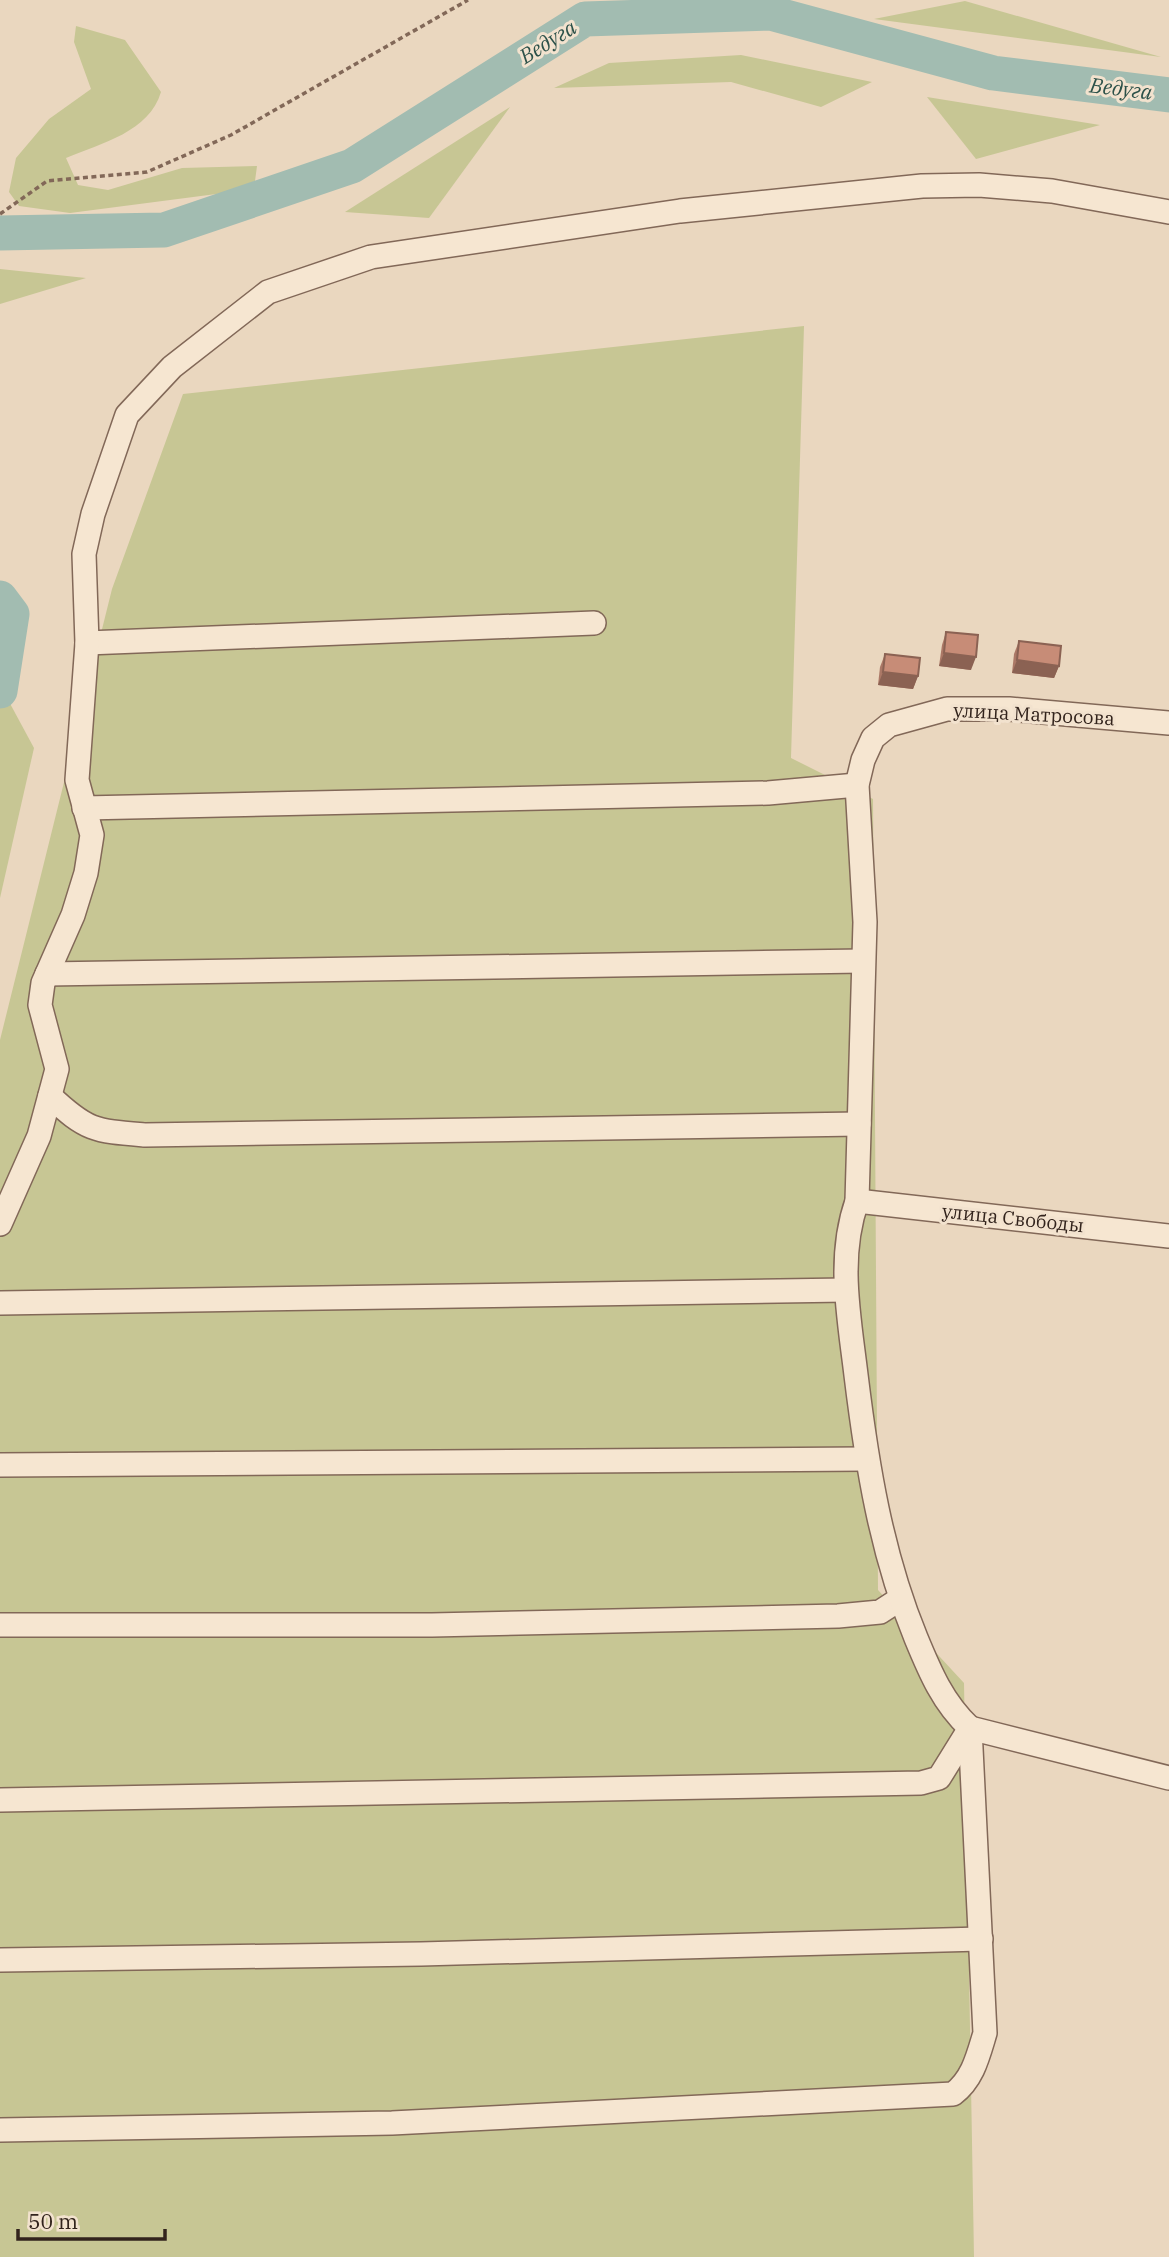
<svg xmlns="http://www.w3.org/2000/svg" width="1169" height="2257" font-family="'IBM Plex Serif',serif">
  <rect width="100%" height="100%" fill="#ead7bf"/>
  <g fill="#c7c694">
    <path d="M965,1L1161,57L874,19Z"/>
    <path d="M76,26L125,40L161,92C149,132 102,143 66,158L78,185L108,190L182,168L257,166L255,181L224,193L70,213L19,206L9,192L16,158L49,119L91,89L74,42Z"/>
    <path d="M741,55L872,82L821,107L731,82L554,88L609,63Z"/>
    <path d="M927,97L1100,125L976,159Z"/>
    <path d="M510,107L429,218L345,212Z"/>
    <path d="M0,269L86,278L0,304Z"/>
    <path d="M804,326L791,758L873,799L878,1590L964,1683L974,2257H0V1040L112,589L183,394Z"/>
    <path d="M0,685L34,748L0,898Z"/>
  </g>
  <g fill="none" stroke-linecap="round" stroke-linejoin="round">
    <g stroke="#a2bcb1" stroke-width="35">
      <path d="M0,233L164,230L352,166L585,19L771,13L993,73L1169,95"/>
      <path d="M0,598L12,614L0,691"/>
    </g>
    <g stroke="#826858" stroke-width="26">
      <g id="minor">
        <path d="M87,643L594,623"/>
        <path d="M84,808L768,793L857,785"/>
        <path d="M47,974L863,961"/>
        <path d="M50,1096C87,1131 95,1131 145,1135L859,1124"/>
        <path d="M857,1201L1169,1236"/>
        <path d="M0,1224L39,1136L57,1069L40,1005L43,983L73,915L86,873L92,835L77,780L87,643L84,554L93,514L127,415L172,367L268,292L371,257L680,211L922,186L979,185L1052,191L1169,212"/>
        <path d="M0,1303L846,1290"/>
        <path d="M0,1465L866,1459"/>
        <path d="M0,1625H432L838,1616L880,1612L900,1599"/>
        <path d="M970,1728L1169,1778"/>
        <path d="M0,1800L921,1783L939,1778L970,1728"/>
        <path d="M0,1960L421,1954L981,1939"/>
        <path d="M0,2130L392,2123L953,2094C973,2079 978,2056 985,2033L970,1728C943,1703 930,1672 916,1638C881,1553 867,1465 856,1375C849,1316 837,1258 857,1201L865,922L857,785L863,760L873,738L889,725L947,709H1009L1169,723"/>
      </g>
    </g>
    <path stroke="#826858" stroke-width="3.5" stroke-dasharray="5 3.5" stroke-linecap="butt" d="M0,214L47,181L147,172L231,135L468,0"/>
    <use href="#minor" stroke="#f6e6d1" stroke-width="23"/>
  </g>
  <g fill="#ab7866">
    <path d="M946,632L971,670L939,666L942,645Z"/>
    <path d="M1019,641L1059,666L1054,678L1012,673L1014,654Z"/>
    <path d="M885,654L918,676L913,689L878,685L880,667Z"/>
  </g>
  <g fill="#8b6253">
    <path d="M944,653L976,657L971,670L939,666Z"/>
    <path d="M1017,660L1059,666L1054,678L1012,673Z"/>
    <path d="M883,672L918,676L913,689L878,685Z"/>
  </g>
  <g fill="#c78c77" stroke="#8b6253" stroke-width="2">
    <path d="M946,632L978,635L976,657L944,653Z"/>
    <path d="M1019,641L1061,646L1059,666L1017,660Z"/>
    <path d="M885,654L920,658L918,676L883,672Z"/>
  </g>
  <g text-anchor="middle" stroke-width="6" stroke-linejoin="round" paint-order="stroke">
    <g font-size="19" fill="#32231c" stroke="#f2e2ce">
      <text transform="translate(1034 714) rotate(3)" y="7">улица Матросова</text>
      <text transform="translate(1013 1218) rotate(6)" y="7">улица Свободы</text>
    </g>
    <g font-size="21" font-style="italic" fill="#2c5149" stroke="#f2e2ce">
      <text transform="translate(548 42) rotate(-32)" y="7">Ведуга</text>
      <text transform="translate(1121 89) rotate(7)" y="7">Ведуга</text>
    </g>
  </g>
  <path d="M18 2229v10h147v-10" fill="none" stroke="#32231c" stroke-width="3.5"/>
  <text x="28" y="2229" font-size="21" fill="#32231c" stroke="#f2e2ce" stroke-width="5" paint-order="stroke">50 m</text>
</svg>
